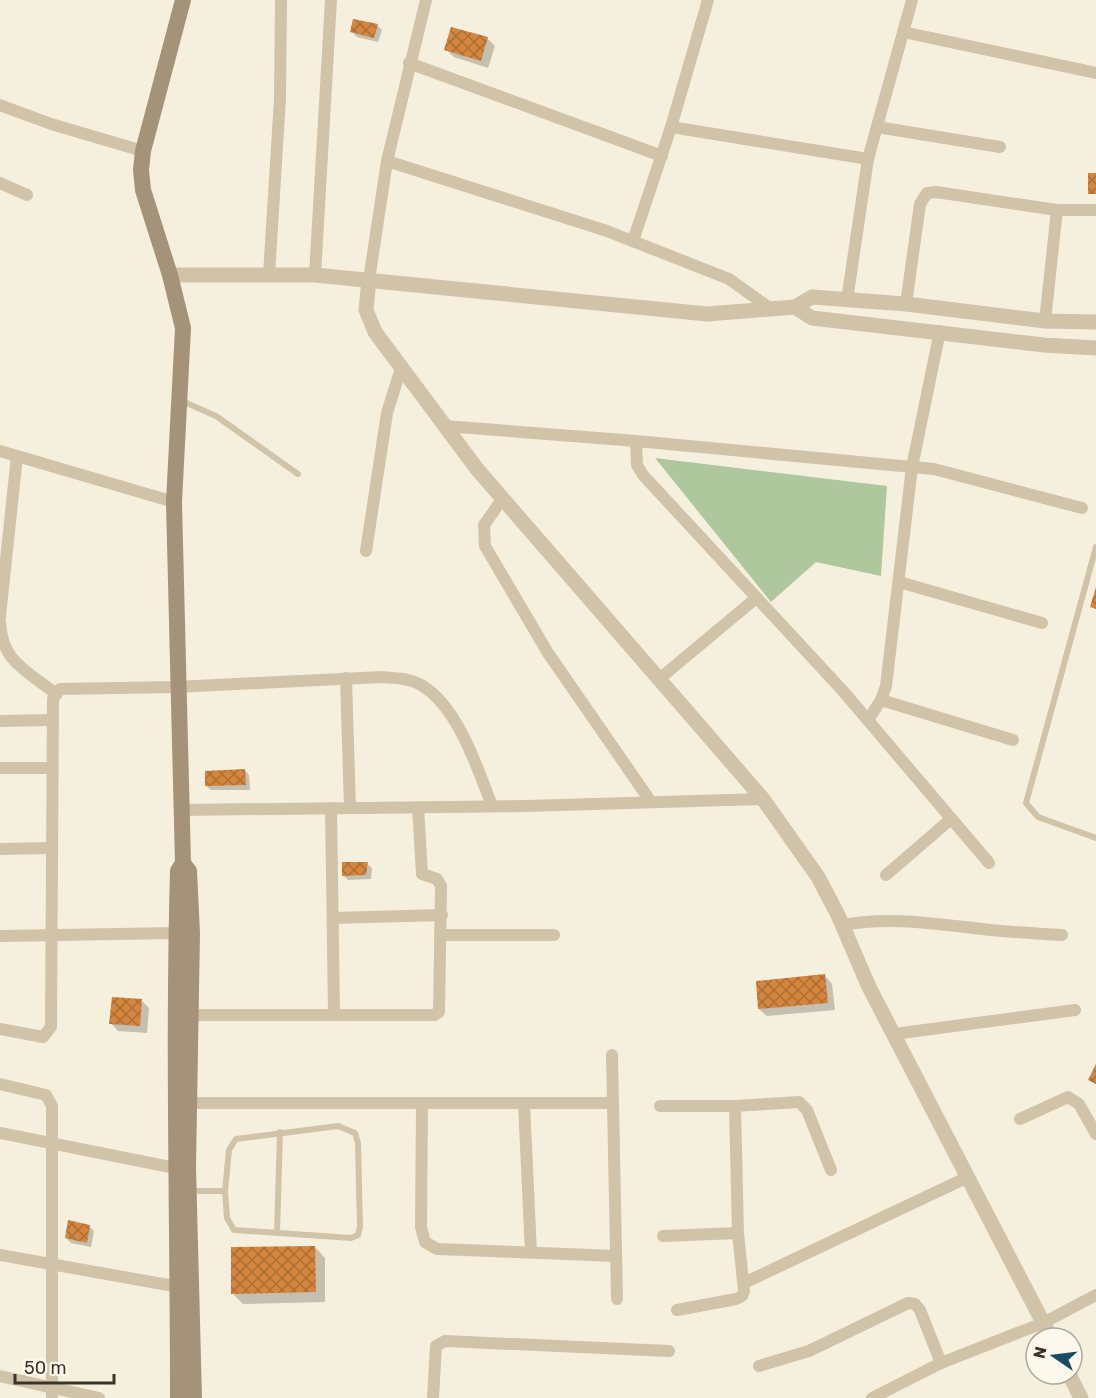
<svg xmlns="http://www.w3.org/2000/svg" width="1096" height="1398" font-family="Rubik,sans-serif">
  <defs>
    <pattern id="building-cross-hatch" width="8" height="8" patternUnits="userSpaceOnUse" patternTransform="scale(1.5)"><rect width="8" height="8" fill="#d4863e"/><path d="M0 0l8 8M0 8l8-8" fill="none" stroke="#ad6e34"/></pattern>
  </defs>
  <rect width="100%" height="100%" fill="#f5f0de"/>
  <path fill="#aec79c" d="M655,458L887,486L881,576L816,562L771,602Z"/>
  <g fill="#0003">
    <path d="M377,25L382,30L378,42L357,37L352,32Z"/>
    <path d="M487,38L495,46L488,68L454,57L446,49Z"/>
    <path d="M245,770L249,775L250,790H211L206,786Z"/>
    <path d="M367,864L372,868L371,879L348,880L343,875Z"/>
    <path d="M825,976L832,984L835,1010L767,1016L759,1009Z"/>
    <path d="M142,1001L149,1008L147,1033L118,1031L111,1023Z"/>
    <path d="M89,1226L94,1231L91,1247L71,1243L66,1238Z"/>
    <path d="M315,1247L325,1258V1302L243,1304L233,1294Z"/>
  </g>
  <g fill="url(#building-cross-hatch)">
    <path d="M353,19L378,24L374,38L350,32Z"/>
    <path d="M451,27L488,37L481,61L444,50Z"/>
    <rect x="1088" y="173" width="8" height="21"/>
    <path d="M1096,587V609L1090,607Z"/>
    <path d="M245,769L246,785L205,786V771Z"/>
    <path d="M342,862H368L366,875L342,876Z"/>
    <path d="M825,974L828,1003L758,1009L756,981Z"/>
    <path d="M112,997L142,999L140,1026L109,1024Z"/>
    <path d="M1096,1064V1084L1088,1080Z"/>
    <path d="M68,1220L90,1225L87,1243L65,1238Z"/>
    <path d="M315,1246L316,1292L231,1294V1247Z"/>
  </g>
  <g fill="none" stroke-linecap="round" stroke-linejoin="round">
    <g stroke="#d0c3a8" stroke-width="6">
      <path d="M182,401L216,416L298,474"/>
      <path d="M1096,547L1026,803L1038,817L1096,838"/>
      <path d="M189,1191H225L229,1150L236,1139L338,1126L355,1133L358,1143L360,1227L358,1235L351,1238L234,1230L227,1218L225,1191"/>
      <path d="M277,1233L280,1132"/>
    </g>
    <g stroke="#d0c3a8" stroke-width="12">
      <path d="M903,32L1096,73"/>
      <path d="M409,63L662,156"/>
      <path d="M0,105L51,124L143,151"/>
      <path d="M671,127L868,159"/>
      <path d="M877,127L1000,147"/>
      <path d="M387,161L607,231L729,279L771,309"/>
      <path d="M0,183L27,195"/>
      <path d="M633,241L671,127L708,0"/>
      <path d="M269,275L280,99L281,0"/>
      <path d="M315,275L331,0"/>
      <path d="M369,280L387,161L426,0"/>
      <path d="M847,300L868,159L912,0"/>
      <path d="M906,304L920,204L927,193L936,192L1057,210H1096"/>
      <path d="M1045,321L1057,210"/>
      <path d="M445,426L636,441L912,467L934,469L1082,508"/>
      <path d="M636,441L637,465L643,475L843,691L989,863"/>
      <path d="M0,451L174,502"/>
      <path d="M503,498L484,525L485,546L548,653L651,802"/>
      <path d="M366,551L387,413L401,368"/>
      <path d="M899,582L1042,623"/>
      <path d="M0,616L17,456"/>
      <path d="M0,622C2,662 26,670 55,693"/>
      <path d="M346,678L350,808"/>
      <path d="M658,680L755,599"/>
      <path d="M881,700L1013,740"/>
      <path d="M868,720L881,700L886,686L912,467L940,331"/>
      <path d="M0,721L53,720"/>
      <path d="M0,768H52"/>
      <path d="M331,808L334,1013"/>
      <path d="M180,810L526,806L763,799"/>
      <path d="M0,849L52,848"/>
      <path d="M886,875L951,819"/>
      <path d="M333,918L442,915"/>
      <path d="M843,925C888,917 928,923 973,928C1003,932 1032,933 1062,935"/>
      <path d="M442,935H554"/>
      <path d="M0,936L176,933"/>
      <path d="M191,1015H434L439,1012L441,886L437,879L422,874L418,807"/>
      <path d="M0,1029L43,1037L51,1027L53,699L60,689L176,687L381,677C394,678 409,678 421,685C457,705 478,769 492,806"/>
      <path d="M894,1034L1075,1010"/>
      <path d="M612,1055L617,1299"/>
      <path d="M0,1084L46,1095L52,1106V1398"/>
      <path d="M188,1103H613"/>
      <path d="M524,1104L531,1252"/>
      <path d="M422,1105L421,1227L425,1242L437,1249L616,1256"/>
      <path d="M660,1106H735L799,1102L807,1110L831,1170"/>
      <path d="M1020,1119L1068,1097L1079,1104L1096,1134"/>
      <path d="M0,1133L175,1168"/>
      <path d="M663,1236L738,1233"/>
      <path d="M0,1255L185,1288"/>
      <path d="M744,1283L968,1177"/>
      <path d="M677,1310L736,1299L742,1296L744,1291L738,1233L735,1106"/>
      <path d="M759,1366L809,1351L908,1303L915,1304L920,1310L941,1363"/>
      <path d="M0,1376L99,1398"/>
      <path d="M433,1398L436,1346L445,1341L669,1351"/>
      <path d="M872,1398L941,1363L1043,1323L1096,1295"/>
    </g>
    <g stroke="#d0c3a8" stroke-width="15">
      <path d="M170,275H315L707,314L795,307L812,297L906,304L1045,321L1096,322"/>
      <path d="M369,280L366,310L375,332L477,469L763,799L818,877L838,915L869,987L1051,1338"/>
      <path d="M795,307L812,318L1044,345L1096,348"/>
      <path d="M1069,1374L1081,1398"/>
    </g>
    <g stroke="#a49379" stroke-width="16">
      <path d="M183,863L189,871L192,933L188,1167L194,1398"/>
      <path d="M178,1398C178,1222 173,1046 178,871L183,863L174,502L183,328L170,275L143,190L141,170L143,151L183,0"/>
    </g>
  </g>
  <g transform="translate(1054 1356) rotate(284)"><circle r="28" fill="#fcf8eb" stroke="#afa99d" stroke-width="1.5"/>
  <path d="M0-4.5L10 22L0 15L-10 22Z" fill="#194c63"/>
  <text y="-9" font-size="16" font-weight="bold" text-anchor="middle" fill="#3c3329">N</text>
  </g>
  <path d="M15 1374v9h99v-9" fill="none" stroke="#3c3329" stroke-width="3"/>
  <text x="24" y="1374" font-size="18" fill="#3c3329" stroke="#fcf8eb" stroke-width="4.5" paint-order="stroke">50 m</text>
</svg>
